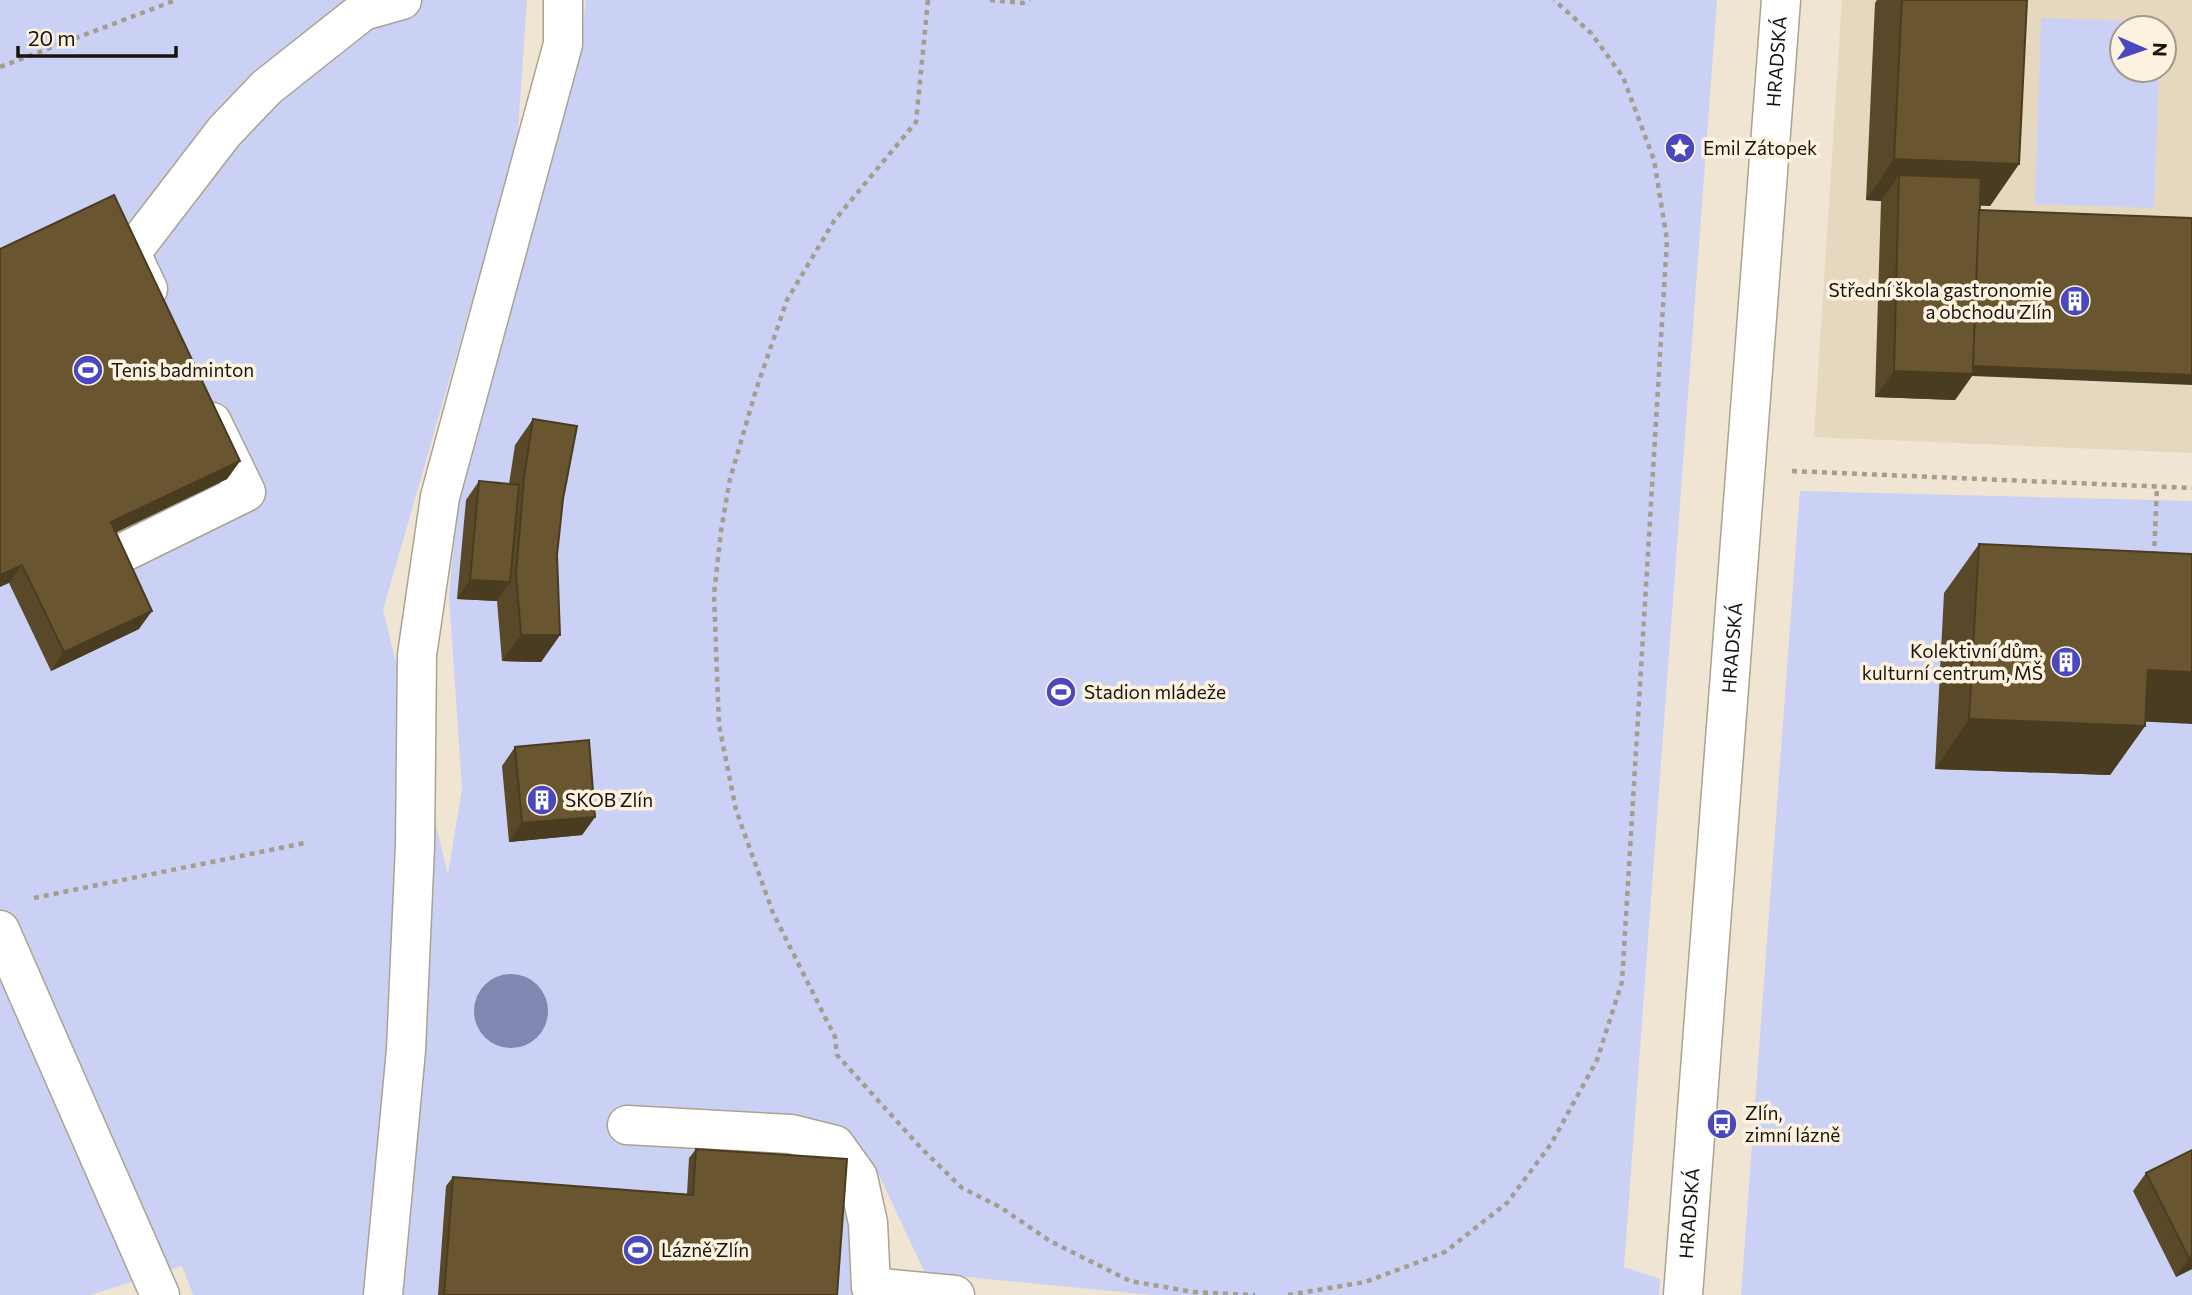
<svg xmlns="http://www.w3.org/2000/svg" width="2192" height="1295" font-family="Commissioner,sans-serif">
  <rect width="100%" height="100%" fill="#efe5d2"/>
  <path fill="#e6d8be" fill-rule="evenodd" d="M1842,0H2192V453L1814,437ZM2122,28H2164V70H2122Z"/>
  <g fill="#cad1f5">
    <path d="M0,0H527L517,145L383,610L448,874L462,789L449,596L458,494L579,60L586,0H1717L1624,1267L1660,1279L1659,1295H1152L925,1273L878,1173L880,1223L889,1295H193L182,1266L90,1295H0Z"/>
    <path d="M2041,18L2161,22V28H2122V70H2159L2154,208L2035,204Z"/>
    <path d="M1800,491L2192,501V1295H1741Z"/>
  </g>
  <circle fill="#8187b0" cx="511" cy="1011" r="37"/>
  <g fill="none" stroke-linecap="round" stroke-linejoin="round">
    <g stroke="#aca290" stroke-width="41">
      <g id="minor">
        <path d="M148,289L131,253L224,132L267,87L363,11L402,0"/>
        <path d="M120,554L246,492L212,422"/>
        <path d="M0,930L160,1295"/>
        <path d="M627,1125L791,1134L835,1145L858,1177L868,1223L871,1287L955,1295"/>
        <path d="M383,1295L406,1050L415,846L417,655L440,497L563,44V0"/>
        <path id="s1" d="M1683,1295L1781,0"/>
      </g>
    </g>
    <g stroke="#a59d8e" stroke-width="4.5" stroke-dasharray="5 5" stroke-linecap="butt">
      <path d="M928,0L916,122L834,221L787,300L756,390L730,479L721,531L714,595L719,725L736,810L773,913L835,1037L837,1055L921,1148L962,1188L1000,1207L1050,1241L1130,1281L1193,1292L1255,1295"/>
      <path d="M990,0L1023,3L1030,0"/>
      <path d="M0,67L176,0"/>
      <path d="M1792,471L2192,488"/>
      <path d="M2154,556L2157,487"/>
      <path d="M34,898L305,843"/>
      <path d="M1288,1295L1365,1282L1445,1252L1507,1203L1551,1144L1597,1060L1622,982L1667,240L1654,160L1623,77L1591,33L1554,0"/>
    </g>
    <use href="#minor" stroke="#fff" stroke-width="38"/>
  </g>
  <g fill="#5a4928">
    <path d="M1877,0H2027L2019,164L1990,206L1980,205L1972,376L1955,400L1875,397L1881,201L1866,200L1875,3Z"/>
    <path d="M114,195L240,461L227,479L115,533L139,629L51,671L9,583Z"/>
    <path d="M533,419L563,499L557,555L560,635L541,662L502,661L497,601L457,599L466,500L479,481L509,484L515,445Z"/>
    <path d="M1979,544L2145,721V726L2110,775L1935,769L1944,593Z"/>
    <path d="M515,747L595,817L582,835L509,842L502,766Z"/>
    <path d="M696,1149L837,1295H438L446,1186L453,1177L687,1194L689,1158Z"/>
    <path d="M2192,1150V1269L2176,1277L2133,1191L2146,1173Z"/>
  </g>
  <g fill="#4a3c21">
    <path d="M1894,159L2019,164L1990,206L1898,202L1899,175L1881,201L1866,200Z"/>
    <path d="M1962,365L2192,375V385L1972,376L1955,400L1875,397L1894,371Z"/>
    <path d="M240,461L227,479L98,541L111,522Z"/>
    <path d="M22,565L9,583L0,587V575Z"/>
    <path d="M470,580L510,582L497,601L457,599Z"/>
    <path d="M152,611L139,629L51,671L64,652Z"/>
    <path d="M521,635H560L541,662L502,661Z"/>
    <path d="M2148,670L2192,672V724L2113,720Z"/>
    <path d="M1969,719L2145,726L2110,775L1935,769Z"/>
    <path d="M595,817L582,835L509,842L522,823Z"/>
    <path d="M2192,1257V1269L2176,1277L2189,1258Z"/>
  </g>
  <g fill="#69552f" stroke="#4a3c21" stroke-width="2">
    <path d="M1902,0H2027L2019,164L1894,159Z"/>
    <path d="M1899,175L1981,178L1973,374L1894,371Z"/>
    <path d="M114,195L240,461L111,522L152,611L64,652L22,565L0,575V249Z"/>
    <path d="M1979,210L2192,218V375L1973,366Z"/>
    <path d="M533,419L577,426L563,499L557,555L560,635H521L516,574L524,477Z"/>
    <path d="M479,481L519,485L510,582L470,580Z"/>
    <path d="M1979,544L2192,554V672L2148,670L2145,726L1969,719Z"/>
    <path d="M589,740L595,817L522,823L515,747Z"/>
    <path d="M696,1149L847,1159L837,1295H444L453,1177L693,1195Z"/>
    <path d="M2192,1150V1257L2189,1258L2146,1173Z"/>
  </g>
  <defs>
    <g id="sight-disc" transform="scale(1.575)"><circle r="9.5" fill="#4948be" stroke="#fdf2df"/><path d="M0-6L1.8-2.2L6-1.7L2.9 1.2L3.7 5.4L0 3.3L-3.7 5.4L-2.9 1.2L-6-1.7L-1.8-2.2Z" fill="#fff"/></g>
    <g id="building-disc" transform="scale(1.575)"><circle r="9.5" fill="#4948be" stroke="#fdf2df"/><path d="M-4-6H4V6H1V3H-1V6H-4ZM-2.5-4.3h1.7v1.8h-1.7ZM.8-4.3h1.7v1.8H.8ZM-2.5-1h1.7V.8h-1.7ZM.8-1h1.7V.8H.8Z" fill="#fff"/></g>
    <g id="stadium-disc" transform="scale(1.575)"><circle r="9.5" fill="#4948be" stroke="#fdf2df"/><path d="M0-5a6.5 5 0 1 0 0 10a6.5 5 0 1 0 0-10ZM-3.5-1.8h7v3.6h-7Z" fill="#fff"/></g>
    <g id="bus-disc" transform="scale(1.575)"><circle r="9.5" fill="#4948be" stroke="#fdf2df"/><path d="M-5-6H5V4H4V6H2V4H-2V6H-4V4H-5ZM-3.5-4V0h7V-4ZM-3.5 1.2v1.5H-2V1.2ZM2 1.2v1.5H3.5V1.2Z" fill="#fff"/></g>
  </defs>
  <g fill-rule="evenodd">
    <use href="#sight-disc" x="1680" y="148"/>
    <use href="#building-disc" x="2075" y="301"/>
    <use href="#stadium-disc" x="88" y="370"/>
    <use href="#building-disc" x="2066" y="662"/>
    <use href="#stadium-disc" x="1061" y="692"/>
    <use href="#building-disc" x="542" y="800"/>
    <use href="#bus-disc" x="1722" y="1124"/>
    <use href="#stadium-disc" x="638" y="1250"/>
  </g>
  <g text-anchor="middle" stroke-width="7" stroke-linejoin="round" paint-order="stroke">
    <g font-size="19" fill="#18140d" stroke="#fdf2df">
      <text dy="7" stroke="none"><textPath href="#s1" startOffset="1237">HRADSKÁ</textPath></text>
      <text dy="7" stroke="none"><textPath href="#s1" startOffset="649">HRADSKÁ</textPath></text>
      <text dy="7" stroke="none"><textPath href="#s1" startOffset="82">HRADSKÁ</textPath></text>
    </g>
    <g font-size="19" fill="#18140d" stroke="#fdf2df" text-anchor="start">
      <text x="1703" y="155">Emil Zátopek</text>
      <text x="2052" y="297" text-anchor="end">Střední škola gastronomie<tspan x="2052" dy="22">a obchodu Zlín</tspan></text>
      <text x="111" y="377">Tenis badminton</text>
      <text x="2043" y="658" text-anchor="end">Kolektivní dům,<tspan x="2043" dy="22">kulturní centrum, MŠ</tspan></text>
      <text x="1084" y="699">Stadion mládeže</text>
      <text x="565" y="807">SKOB Zlín</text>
      <text x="1745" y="1120">Zlín,<tspan x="1745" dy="22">zimní lázně</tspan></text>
      <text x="661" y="1257">Lázně Zlín</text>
    </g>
  </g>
  <g transform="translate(2143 49) rotate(92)"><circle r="33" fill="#fdf2df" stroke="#a1998b" stroke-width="2"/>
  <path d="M0-5L12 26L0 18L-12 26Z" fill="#4948be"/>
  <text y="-10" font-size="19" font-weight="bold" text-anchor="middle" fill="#18140d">N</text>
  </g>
  <path d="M18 46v10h158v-10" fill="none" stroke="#18140d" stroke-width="3.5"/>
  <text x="28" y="46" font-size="21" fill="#18140d" stroke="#fdf2df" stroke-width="5" paint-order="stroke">20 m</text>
</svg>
